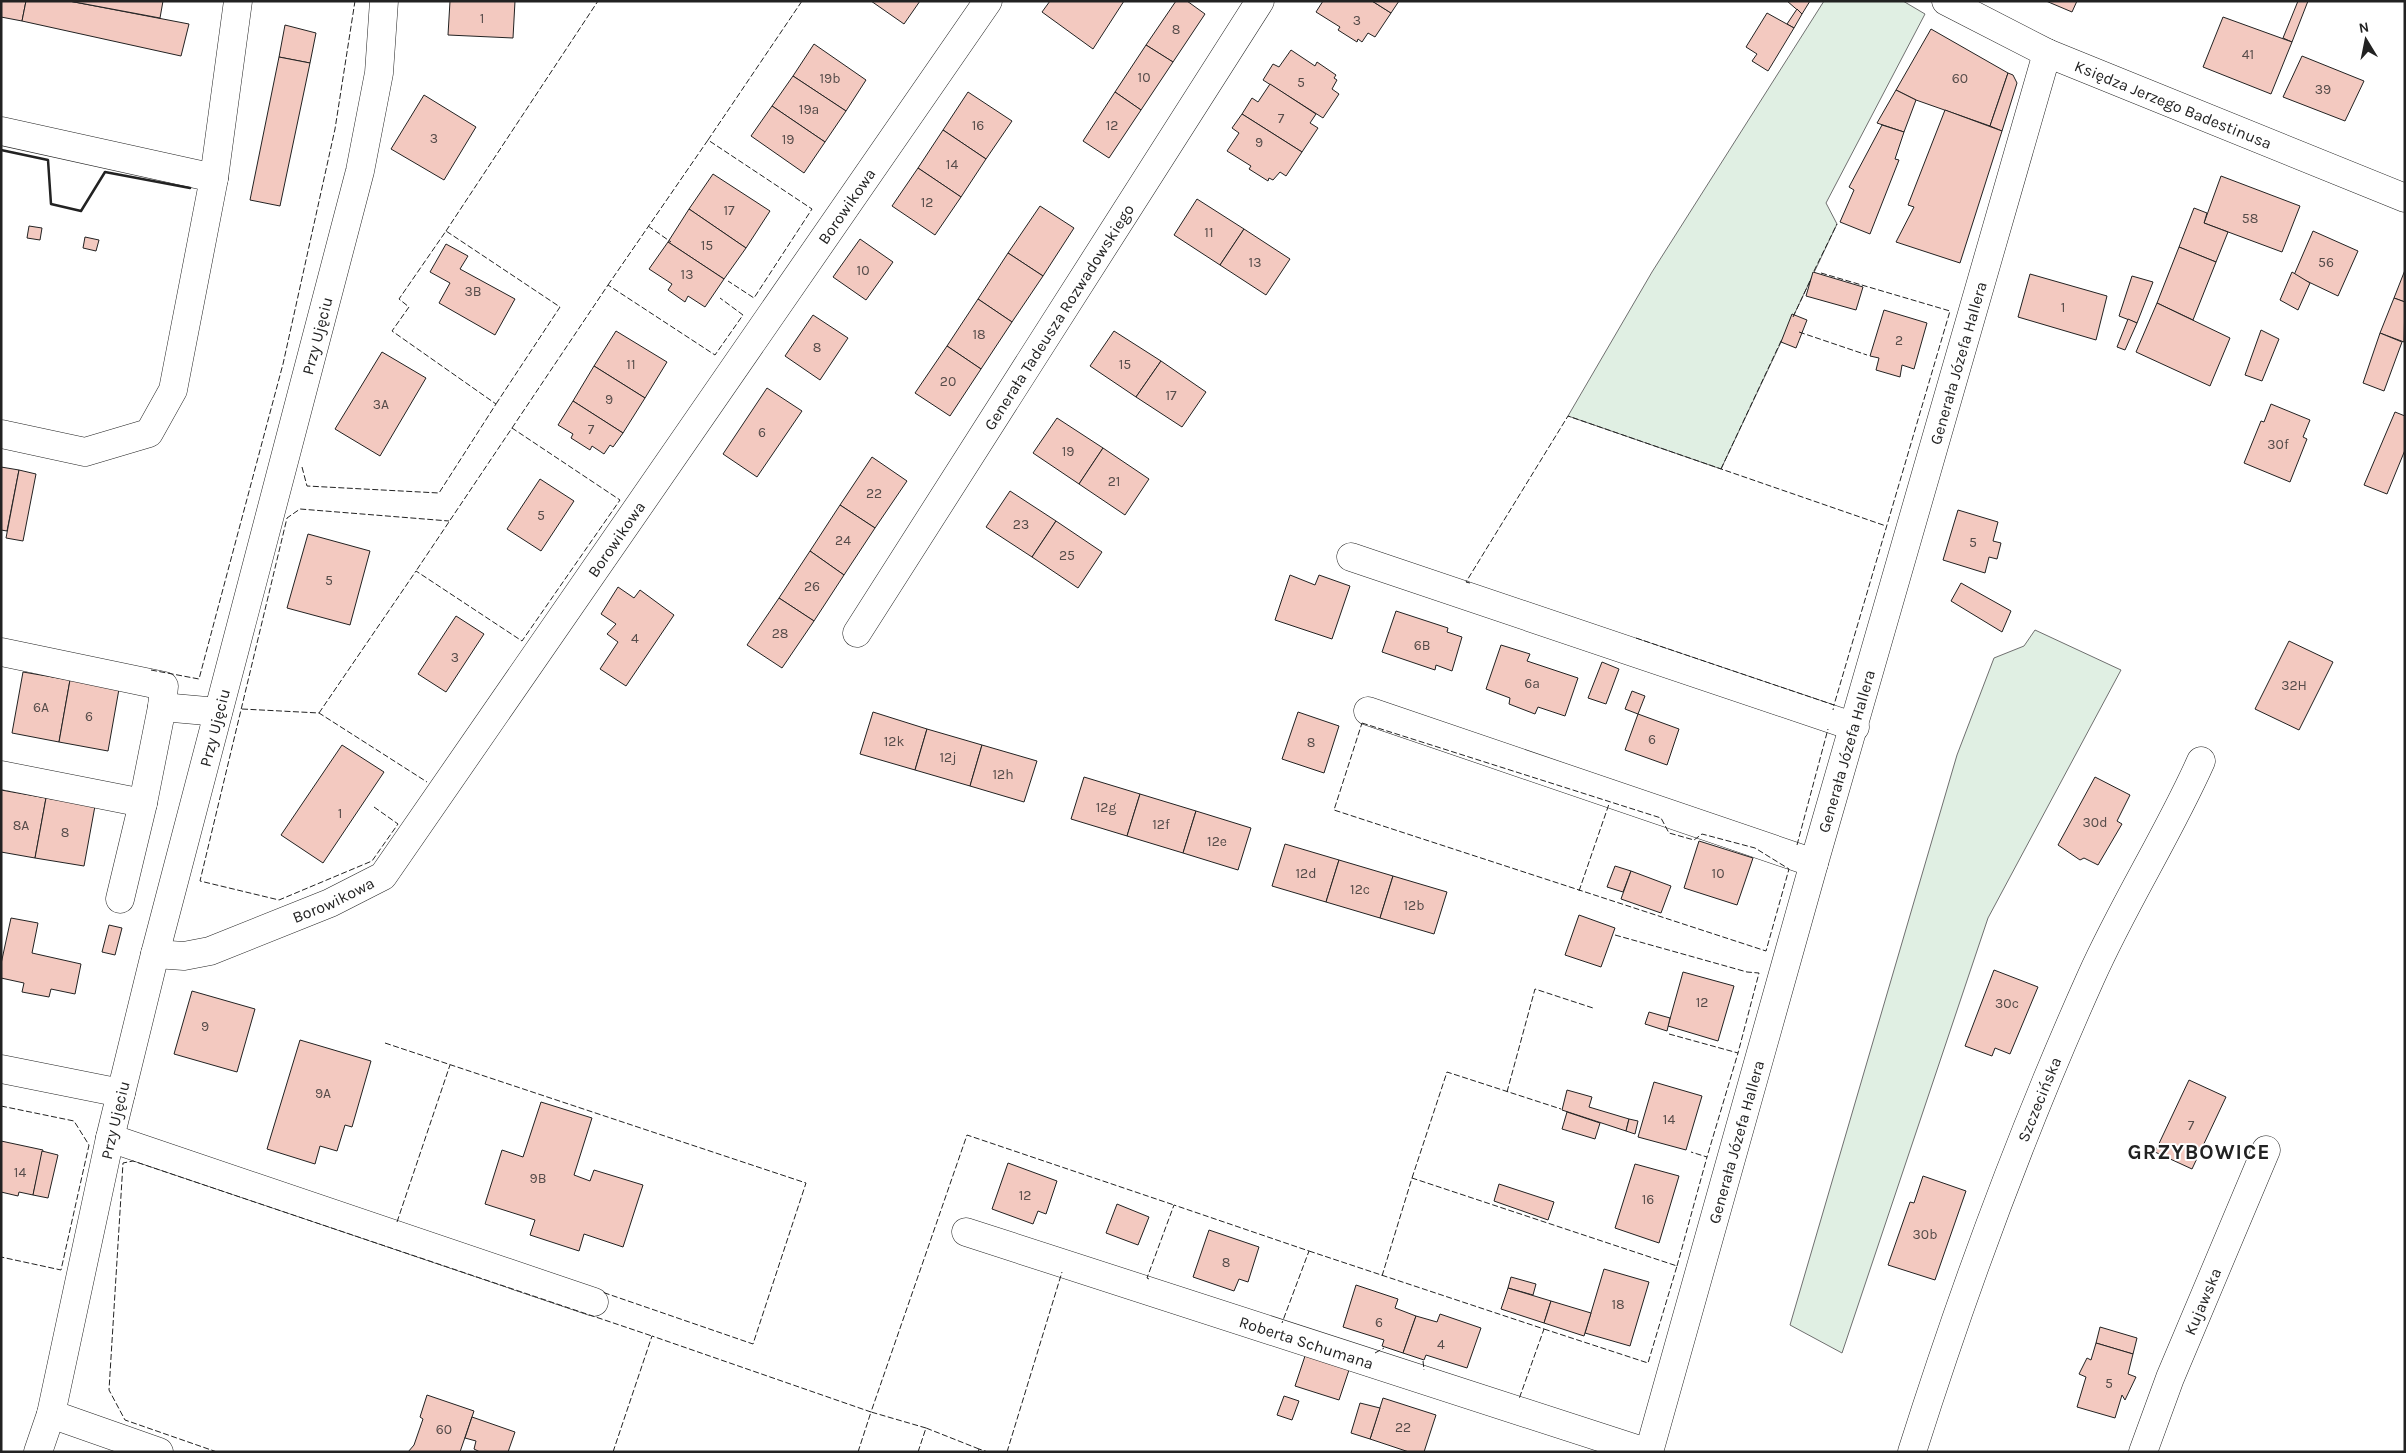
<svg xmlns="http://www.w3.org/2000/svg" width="2406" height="1453" font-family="Karla,sans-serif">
  <rect width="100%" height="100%" fill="#fff"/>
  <g fill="#e0efe3" stroke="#6f6f6f">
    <path d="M1824,1H1903L1925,14L1826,203L1837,224L1721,469L1568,416L1652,272Z"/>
    <path d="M2035,630L2121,670L1988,918L1842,1353L1790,1325L1957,755L1994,658L2024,646Z"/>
  </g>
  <g fill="#f3c9c0" stroke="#222">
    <path d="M1,1H26L22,21L1,17Z"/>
    <path d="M26,1H69L189,24L181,56L22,21Z"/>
    <path d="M69,1H163L160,18Z"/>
    <path d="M450,1H515L513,38L448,35Z"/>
    <path d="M871,1H920L904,24Z"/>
    <path d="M1050,1H1124L1093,49L1042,12Z"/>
    <path d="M1176,1H1187L1205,14L1173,62L1146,45Z"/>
    <path d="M1323,1H1372L1391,13L1375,37L1368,33L1362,42L1358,39L1357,42L1338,30L1340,27L1316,12Z"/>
    <path d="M1372,1H1399L1391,13Z"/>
    <path d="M1787,1H1810L1802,14Z"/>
    <path d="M2046,1H2077L2072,12Z"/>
    <path d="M2298,1H2308L2292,42L2283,38Z"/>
    <path d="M1797,9L1802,14L1794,28L1787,24Z"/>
    <path d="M1767,13L1794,28L1768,71L1752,61L1757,54L1746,47Z"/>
    <path d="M2223,17L2292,42L2271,94L2203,67Z"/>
    <path d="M285,25L316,33L310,63L279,57Z"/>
    <path d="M1931,29L2008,73L1990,126L1916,100L1896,90Z"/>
    <path d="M814,44L866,80L846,111L793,76Z"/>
    <path d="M1146,45L1173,62L1141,110L1115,92Z"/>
    <path d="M1291,50L1315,66L1317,62L1336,75L1334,78L1337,80L1332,89L1339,94L1323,118L1263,80L1273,64L1279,67Z"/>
    <path d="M2302,56L2364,81L2345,121L2283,97Z"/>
    <path d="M279,57L310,63L280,206L250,200Z"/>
    <path d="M2008,73L2013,75L2017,83L2002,131L1990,126Z"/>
    <path d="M793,76L846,111L825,142L772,106Z"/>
    <path d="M1270,84L1316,114L1310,123L1318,128L1302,152L1242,114L1252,98L1258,102Z"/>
    <path d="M1896,90L1916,100L1904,132L1877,123Z"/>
    <path d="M968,92L1012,121L986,159L943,130Z"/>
    <path d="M1115,92L1141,110L1109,158L1083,141Z"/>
    <path d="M424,95L476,127L444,180L391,149Z"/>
    <path d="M772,106L825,142L804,173L751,136Z"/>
    <path d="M1945,110L2002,131L1960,263L1896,242L1914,207L1908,205Z"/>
    <path d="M1242,114L1302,152L1286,176L1280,172L1273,180L1269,178L1268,181L1249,169L1251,166L1227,151L1239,133L1232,128Z"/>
    <path d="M1882,125L1904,132L1895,159L1899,160L1870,234L1840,222L1854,190L1849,187Z"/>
    <path d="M943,130L986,159L961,197L918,168Z"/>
    <path d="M918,168L961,197L935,235L892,206Z"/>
    <path d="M713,174L770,211L746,248L689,209Z"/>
    <path d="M2221,176L2300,206L2282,252L2204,223Z"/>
    <path d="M1197,199L1244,229L1220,265L1174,235Z"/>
    <path d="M1040,206L1074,228L1043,276L1008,253Z"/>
    <path d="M2194,208L2207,213L2204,223L2228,232L2216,262L2179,247Z"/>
    <path d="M689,209L746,248L724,279L668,242Z"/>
    <path d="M29,226L42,228L40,240L27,238Z"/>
    <path d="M1244,229L1290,259L1266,295L1220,265Z"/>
    <path d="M2313,231L2358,251L2338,296L2294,275Z"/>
    <path d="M85,237L99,240L96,251L83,248Z"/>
    <path d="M860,239L893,262L866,300L833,277Z"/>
    <path d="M668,242L724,279L705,307L688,296L685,302L668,290L672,284L649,269Z"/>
    <path d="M446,244L468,256L460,269L515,299L495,335L439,303L450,283L430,272Z"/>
    <path d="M2179,247L2216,262L2193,320L2157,303Z"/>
    <path d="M1008,253L1043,276L1012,322L978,299Z"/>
    <path d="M2405,270V302L2394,298Z"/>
    <path d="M1813,272L1863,287L1856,310L1806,296Z"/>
    <path d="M2292,272L2310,283L2298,310L2280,300Z"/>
    <path d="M2030,274L2107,296L2096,340L2018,317Z"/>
    <path d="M2132,276L2153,282L2137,323L2119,316Z"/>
    <path d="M2394,298L2405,302L2404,342L2380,333Z"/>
    <path d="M978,299L1012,322L981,369L947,346Z"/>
    <path d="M2157,303L2230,338L2210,386L2136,352Z"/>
    <path d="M1884,310L1927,323L1914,369L1902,365L1900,377L1876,370L1879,358L1870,356Z"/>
    <path d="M1792,314L1807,320L1796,348L1781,342Z"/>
    <path d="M813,315L848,338L820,380L785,356Z"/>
    <path d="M2128,319L2137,323L2125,350L2117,347Z"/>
    <path d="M2261,330L2279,339L2262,381L2245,375Z"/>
    <path d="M616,331L667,362L645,398L594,366Z"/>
    <path d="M1114,331L1161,361L1136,397L1090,366Z"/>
    <path d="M2380,333L2402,342L2384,391L2363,383Z"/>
    <path d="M947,346L981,369L950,416L915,393Z"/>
    <path d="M382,352L426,378L380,456L335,429Z"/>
    <path d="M1161,361L1206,392L1182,427L1136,397Z"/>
    <path d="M594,366L645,398L623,433L573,401Z"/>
    <path d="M767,388L802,411L757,477L723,454Z"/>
    <path d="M573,401L623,433L613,447L610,445L604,454L592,446L590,450L571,438L573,434L558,425Z"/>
    <path d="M2271,404L2310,420L2303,437L2307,439L2290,482L2244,463L2261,421L2264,422Z"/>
    <path d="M2395,412L2405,416V450L2387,494L2364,485Z"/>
    <path d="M1057,418L1103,448L1079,484L1033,453Z"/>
    <path d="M1103,448L1149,479L1125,515L1079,484Z"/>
    <path d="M872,457L907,481L875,528L840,505Z"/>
    <path d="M1,467L19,470L7,531L1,530Z"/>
    <path d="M19,470L36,474L23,541L6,538Z"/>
    <path d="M540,479L574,501L541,551L507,529Z"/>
    <path d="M1010,491L1056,521L1032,557L986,527Z"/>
    <path d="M840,505L875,528L844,575L810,551Z"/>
    <path d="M1958,510L1998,522L1993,541L2001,543L1997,559L1989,557L1985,573L1943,560Z"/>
    <path d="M1056,521L1102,552L1078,588L1032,557Z"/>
    <path d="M308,534L370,551L350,625L287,608Z"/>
    <path d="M810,551L844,575L814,621L779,598Z"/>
    <path d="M1290,575L1315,585L1319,575L1350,586L1332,639L1275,620Z"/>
    <path d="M1961,583L2011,611L2002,632L1951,601Z"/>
    <path d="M618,587L634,598L640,590L674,615L626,686L600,669L618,642L607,634L616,624L601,614Z"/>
    <path d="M779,598L814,621L782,668L747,645Z"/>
    <path d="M1396,611L1448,628L1447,632L1462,637L1452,671L1436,665L1435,670L1382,652Z"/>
    <path d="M456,616L484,634L446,692L418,674Z"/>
    <path d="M2289,641L2333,662L2299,730L2255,709Z"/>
    <path d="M1501,645L1530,654L1527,661L1578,678L1565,716L1538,707L1535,714L1509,704L1510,698L1486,689Z"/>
    <path d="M1602,662L1619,669L1606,704L1588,698Z"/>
    <path d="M23,672L70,680L59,742L12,733Z"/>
    <path d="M70,680L119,689L108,751L59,742Z"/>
    <path d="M1632,691L1645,696L1638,714L1625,709Z"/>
    <path d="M873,712L927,729L915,770L860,754Z"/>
    <path d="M1298,712L1339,726L1324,773L1282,759Z"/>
    <path d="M1638,714L1679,729L1667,765L1625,750Z"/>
    <path d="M927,729L982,745L970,786L915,770Z"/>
    <path d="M342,745L384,772L323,863L281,835Z"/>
    <path d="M982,745L1037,761L1024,802L970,786Z"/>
    <path d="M1084,777L1140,794L1127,836L1071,819Z"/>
    <path d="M2095,777L2130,795L2117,821L2122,824L2098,865L2084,858L2080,860L2058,845Z"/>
    <path d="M1,790L46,798L35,858L1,852Z"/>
    <path d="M1140,794L1196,811L1183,853L1127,836Z"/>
    <path d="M46,798L95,806L84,866L35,858Z"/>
    <path d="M1196,811L1251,828L1238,870L1183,853Z"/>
    <path d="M1699,841L1753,858L1737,905L1684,888Z"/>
    <path d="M1285,844L1339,860L1326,902L1272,886Z"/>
    <path d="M1339,860L1393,876L1380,918L1326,902Z"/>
    <path d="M1615,866L1631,871L1623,892L1607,887Z"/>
    <path d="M1631,871L1671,886L1661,913L1621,899Z"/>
    <path d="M1393,876L1447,892L1434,934L1380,918Z"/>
    <path d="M1579,915L1615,928L1601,967L1565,955Z"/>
    <path d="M11,918L38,923L32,953L81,964L75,994L51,989L49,997L22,992L24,983L1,978V964Z"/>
    <path d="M109,925L122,928L115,955L102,952Z"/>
    <path d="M1994,970L2038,987L2010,1054L1995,1048L1992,1056L1965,1046Z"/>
    <path d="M1683,972L1734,986L1718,1041L1668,1026Z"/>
    <path d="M192,991L255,1009L237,1072L174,1054Z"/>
    <path d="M1649,1012L1670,1018L1667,1031L1645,1024Z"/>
    <path d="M300,1040L371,1061L352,1127L345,1125L337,1151L320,1146L315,1164L267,1149Z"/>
    <path d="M2189,1080L2226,1097L2192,1169L2155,1152Z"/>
    <path d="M1654,1082L1702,1096L1686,1150L1638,1137Z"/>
    <path d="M1567,1090L1592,1097L1589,1107L1629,1119L1626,1131L1562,1110Z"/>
    <path d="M541,1102L592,1118L574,1175L590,1181L594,1170L643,1185L623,1247L584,1234L579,1251L530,1235L535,1220L485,1204L502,1150L523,1157Z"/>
    <path d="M1567,1112L1600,1123L1595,1139L1562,1129Z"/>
    <path d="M1629,1119L1638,1121L1635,1134L1626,1131Z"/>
    <path d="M1,1141L43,1150L33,1195L19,1192L18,1196L1,1192Z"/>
    <path d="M42,1151L58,1155L48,1198L33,1195Z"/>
    <path d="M1008,1163L1057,1181L1046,1214L1038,1211L1033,1224L992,1209Z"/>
    <path d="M1635,1164L1679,1176L1659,1243L1615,1228Z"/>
    <path d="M1923,1176L1966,1191L1935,1280L1888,1265L1910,1202L1914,1203Z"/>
    <path d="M1499,1184L1554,1202L1548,1220L1494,1201Z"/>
    <path d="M1117,1204L1149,1217L1138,1245L1106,1233Z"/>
    <path d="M1209,1230L1259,1247L1248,1282L1239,1279L1234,1291L1193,1277Z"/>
    <path d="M1604,1269L1649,1282L1630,1346L1585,1333Z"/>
    <path d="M1511,1277L1536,1284L1533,1295L1508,1288Z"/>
    <path d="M1356,1285L1398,1299L1395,1308L1416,1316L1403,1353L1382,1346L1384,1340L1343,1327Z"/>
    <path d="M1508,1288L1551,1301L1544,1323L1501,1309Z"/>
    <path d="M1551,1301L1591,1313L1584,1336L1544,1323Z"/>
    <path d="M1440,1314L1481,1328L1467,1368L1426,1355L1424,1360L1403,1353L1416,1316L1437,1322Z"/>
    <path d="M2100,1327L2137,1338L2133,1354L2096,1343Z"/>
    <path d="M2096,1343L2133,1354L2128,1374L2136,1377L2125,1400L2122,1395L2115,1418L2077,1407L2086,1377L2079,1374L2087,1358L2091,1360Z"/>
    <path d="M1306,1353L1350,1367L1339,1400L1295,1386Z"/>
    <path d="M427,1395L474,1411L460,1452H408L414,1445L423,1419L420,1417Z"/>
    <path d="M1284,1396L1299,1401L1292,1420L1277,1415Z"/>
    <path d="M1383,1398L1436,1415L1424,1452H1409L1370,1439Z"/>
    <path d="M1360,1403L1380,1408L1370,1439L1351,1433Z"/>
    <path d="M472,1417L515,1432L508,1452H480L474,1449L476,1441L465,1438Z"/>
  </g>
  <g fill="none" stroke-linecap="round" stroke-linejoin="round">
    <g stroke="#222" stroke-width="29">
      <g id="minor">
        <path id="s1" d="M1946,1L2047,53L2405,198"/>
        <path d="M1,131L214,178"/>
        <path d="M1,434L85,452L149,433L173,390L214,178L238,1"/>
        <path d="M1351,557L1855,727"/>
        <path id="s2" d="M857,633L1260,1"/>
        <path d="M1,652L164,686L162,707"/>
        <path d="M1368,711L1814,863"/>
        <path d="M1,775L143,803"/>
        <path d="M120,899L143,803L162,707L218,712"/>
        <path id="s3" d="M155,954L184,956L210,951L330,903L383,876L988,1"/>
        <path d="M1,1069L121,1093"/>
        <path d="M110,1138L594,1302"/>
        <path id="s4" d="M966,1232L1646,1452"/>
        <path d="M51,1414L159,1452"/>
        <path id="s5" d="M38,1452L51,1414L110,1138L155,954L360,171L379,73L384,1"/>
        <path id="s6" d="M1649,1452L1814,863L2047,53"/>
        <path id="s7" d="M1912,1452C1963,1291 2022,1131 2091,977C2124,903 2168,835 2201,761"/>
        <path id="s8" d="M2143,1452L2170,1378L2266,1150"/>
      </g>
    </g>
    <use href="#minor" stroke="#fff" stroke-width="28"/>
    <g stroke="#222" stroke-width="1" stroke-dasharray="6 2.5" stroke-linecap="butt">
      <path d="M708,140L802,1"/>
      <path d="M648,226L671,242"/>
      <path d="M446,231L598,1"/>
      <path d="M1814,271L1837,224"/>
      <path d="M1821,273L1950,311L1834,705"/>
      <path d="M608,285L708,140L812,209L754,298L728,281"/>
      <path d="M1793,317L1810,281"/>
      <path d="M1799,332L1867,355"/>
      <path d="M512,428L608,285L715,355L743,315L720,298"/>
      <path d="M302,467L307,486L439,493L496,404L392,331L409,307L399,299L446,231L560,307L496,404"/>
      <path d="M1721,469L1782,339"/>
      <path d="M1470,583L1466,582L1568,416L1886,526"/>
      <path d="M1636,638L1834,705L1833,710"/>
      <path d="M151,670L199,679L283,364L335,129L355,1"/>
      <path d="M242,709L319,713L427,782"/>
      <path d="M319,713L416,571L522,641L620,500L512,428L416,571"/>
      <path d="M1362,723L1661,818L1669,833L1694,840L1702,834L1755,848L1789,869L1766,951L1334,810Z"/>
      <path d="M374,807L398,824L372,861L279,900L200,881L287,518L300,509L449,521"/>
      <path d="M1797,845L1828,729"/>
      <path d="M1579,891L1609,804"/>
      <path d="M1615,935L1747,972L1759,973L1738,1053"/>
      <path d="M1669,1034L1738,1053L1707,1157"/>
      <path d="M385,1043L806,1183L753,1344L602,1292"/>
      <path d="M1507,1092L1535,989L1593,1008"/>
      <path d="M1,1106L74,1121L89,1145L61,1270L1,1257"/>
      <path d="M1412,1178L1447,1072L1561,1109"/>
      <path d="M397,1222L450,1065"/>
      <path d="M1309,1251L1544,1329L1519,1399"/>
      <path d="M1677,1266L1707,1157L1691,1152"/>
      <path d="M1382,1276L1412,1178L1677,1266L1648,1363L1544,1329"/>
      <path d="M1149,1279L1147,1278L1174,1205L1309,1251L1282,1323"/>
      <path d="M1375,1353L1384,1348"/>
      <path d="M1423,1361L1424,1370"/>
      <path d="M217,1452L125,1420L109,1390L123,1163L133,1161L652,1336"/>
      <path d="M613,1452L652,1336L871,1412L967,1135L1174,1205"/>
      <path d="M858,1452L871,1412L926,1428"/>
      <path d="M918,1452L926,1428L979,1449"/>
      <path d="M978,1452L979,1449L988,1452"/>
      <path d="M1007,1452L1062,1272"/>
    </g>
    <path stroke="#222" stroke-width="2.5" d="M1,150L48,160L51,204L81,211L105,172L190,188"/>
  </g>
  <g text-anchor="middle" stroke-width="4" stroke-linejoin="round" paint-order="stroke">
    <g font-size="14" fill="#564c4a">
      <text x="482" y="23">1</text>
      <text x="1357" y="25">3</text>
      <text x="1176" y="34">8</text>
      <text x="2248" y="59">41</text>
      <text x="1144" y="82">10</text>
      <text x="830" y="83">19b</text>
      <text x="1960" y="83">60</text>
      <text x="1301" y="87">5</text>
      <text x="2323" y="94">39</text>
      <text x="809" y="114">19a</text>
      <text x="1281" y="123">7</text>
      <text x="978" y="130">16</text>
      <text x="1112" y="130">12</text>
      <text x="434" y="143">3</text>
      <text x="788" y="144">19</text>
      <text x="1259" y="147">9</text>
      <text x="952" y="169">14</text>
      <text x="927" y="207">12</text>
      <text x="729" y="215">17</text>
      <text x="2250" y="223">58</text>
      <text x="1209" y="237">11</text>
      <text x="707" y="250">15</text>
      <text x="1255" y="267">13</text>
      <text x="2326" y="267">56</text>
      <text x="863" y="275">10</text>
      <text x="687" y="279">13</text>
      <text x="473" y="296">3B</text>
      <text x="2063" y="312">1</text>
      <text x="979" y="339">18</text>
      <text x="1899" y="345">2</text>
      <text x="817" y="352">8</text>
      <text x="631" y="369">11</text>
      <text x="1125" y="369">15</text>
      <text x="948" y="386">20</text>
      <text x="1171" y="400">17</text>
      <text x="609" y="404">9</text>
      <text x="381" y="409">3A</text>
      <text x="591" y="434">7</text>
      <text x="762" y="437">6</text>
      <text x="2278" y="449">30f</text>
      <text x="1068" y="456">19</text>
      <text x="1114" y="486">21</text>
      <text x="874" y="498">22</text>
      <text x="541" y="520">5</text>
      <text x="1021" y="529">23</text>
      <text x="843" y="545">24</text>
      <text x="1973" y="547">5</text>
      <text x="1067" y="560">25</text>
      <text x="329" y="585">5</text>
      <text x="812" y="591">26</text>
      <text x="780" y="638">28</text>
      <text x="635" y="643">4</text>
      <text x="1422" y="650">6B</text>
      <text x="455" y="662">3</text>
      <text x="1532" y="688">6a</text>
      <text x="2294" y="690">32H</text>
      <text x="41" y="712">6A</text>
      <text x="89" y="721">6</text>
      <text x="1652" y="744">6</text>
      <text x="894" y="746">12k</text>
      <text x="1311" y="747">8</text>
      <text x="948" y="762">12j</text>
      <text x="1003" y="779">12h</text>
      <text x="1106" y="812">12g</text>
      <text x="340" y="818">1</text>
      <text x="2095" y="827">30d</text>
      <text x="1161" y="829">12f</text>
      <text x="21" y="830">8A</text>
      <text x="65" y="837">8</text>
      <text x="1217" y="846">12e</text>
      <text x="1306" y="878">12d</text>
      <text x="1718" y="878">10</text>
      <text x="1360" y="894">12c</text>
      <text x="1414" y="910">12b</text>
      <text x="1702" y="1007">12</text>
      <text x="2007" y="1008">30c</text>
      <text x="205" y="1031">9</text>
      <text x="323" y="1098">9A</text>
      <text x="1669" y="1124">14</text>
      <text x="2191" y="1130">7</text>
      <text x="20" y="1177">14</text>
      <text x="538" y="1183">9B</text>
      <text x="1025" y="1200">12</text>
      <text x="1648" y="1204">16</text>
      <text x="1925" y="1239">30b</text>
      <text x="1226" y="1267">8</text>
      <text x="1618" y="1309">18</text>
      <text x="1379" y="1327">6</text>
      <text x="1441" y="1349">4</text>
      <text x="2109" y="1388">5</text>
      <text x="1403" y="1432">22</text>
      <text x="444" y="1434">60</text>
    </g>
    <g font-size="16" fill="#222" stroke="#fff">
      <text dy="6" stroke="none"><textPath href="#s1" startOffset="250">Księdza Jerzego Badestinusa</textPath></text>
      <text dy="6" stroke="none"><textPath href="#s3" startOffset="1059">Borowikowa</textPath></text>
      <text dy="6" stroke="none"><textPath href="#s2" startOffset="375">Generała Tadeusza Rozwadowskiego</textPath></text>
      <text dy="6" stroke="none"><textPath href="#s5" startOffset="1151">Przy Ujęciu</textPath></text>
      <text dy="6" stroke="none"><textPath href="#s6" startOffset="1132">Generała Józefa Hallera</textPath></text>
      <text dy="6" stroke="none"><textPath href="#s3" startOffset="654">Borowikowa</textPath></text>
      <text dy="6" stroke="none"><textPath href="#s5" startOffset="746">Przy Ujęciu</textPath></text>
      <text dy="6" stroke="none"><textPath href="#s6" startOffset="728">Generała Józefa Hallera</textPath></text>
      <text dy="6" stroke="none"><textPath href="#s3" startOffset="189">Borowikowa</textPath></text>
      <text dy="6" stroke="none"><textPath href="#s7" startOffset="375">Szczecińska</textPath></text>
      <text dy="6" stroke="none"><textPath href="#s5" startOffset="341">Przy Ujęciu</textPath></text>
      <text dy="6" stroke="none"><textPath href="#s6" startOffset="322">Generała Józefa Hallera</textPath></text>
      <text dy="6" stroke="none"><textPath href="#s8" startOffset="162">Kujawska</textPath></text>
      <text dy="6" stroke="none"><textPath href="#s4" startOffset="358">Roberta Schumana</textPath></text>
    </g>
    <g font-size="21" font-weight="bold" letter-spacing="1" fill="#222" stroke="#fff">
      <text x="2199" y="1159">GRZYBOWICE</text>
    </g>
  </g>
  <rect width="2406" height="1453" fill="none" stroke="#222222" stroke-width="5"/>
  <g transform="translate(2366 40) rotate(350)" stroke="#ffffff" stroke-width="4" paint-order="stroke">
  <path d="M0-4L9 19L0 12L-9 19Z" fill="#222222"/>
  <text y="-8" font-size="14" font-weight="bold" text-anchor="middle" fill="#222222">N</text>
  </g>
</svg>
